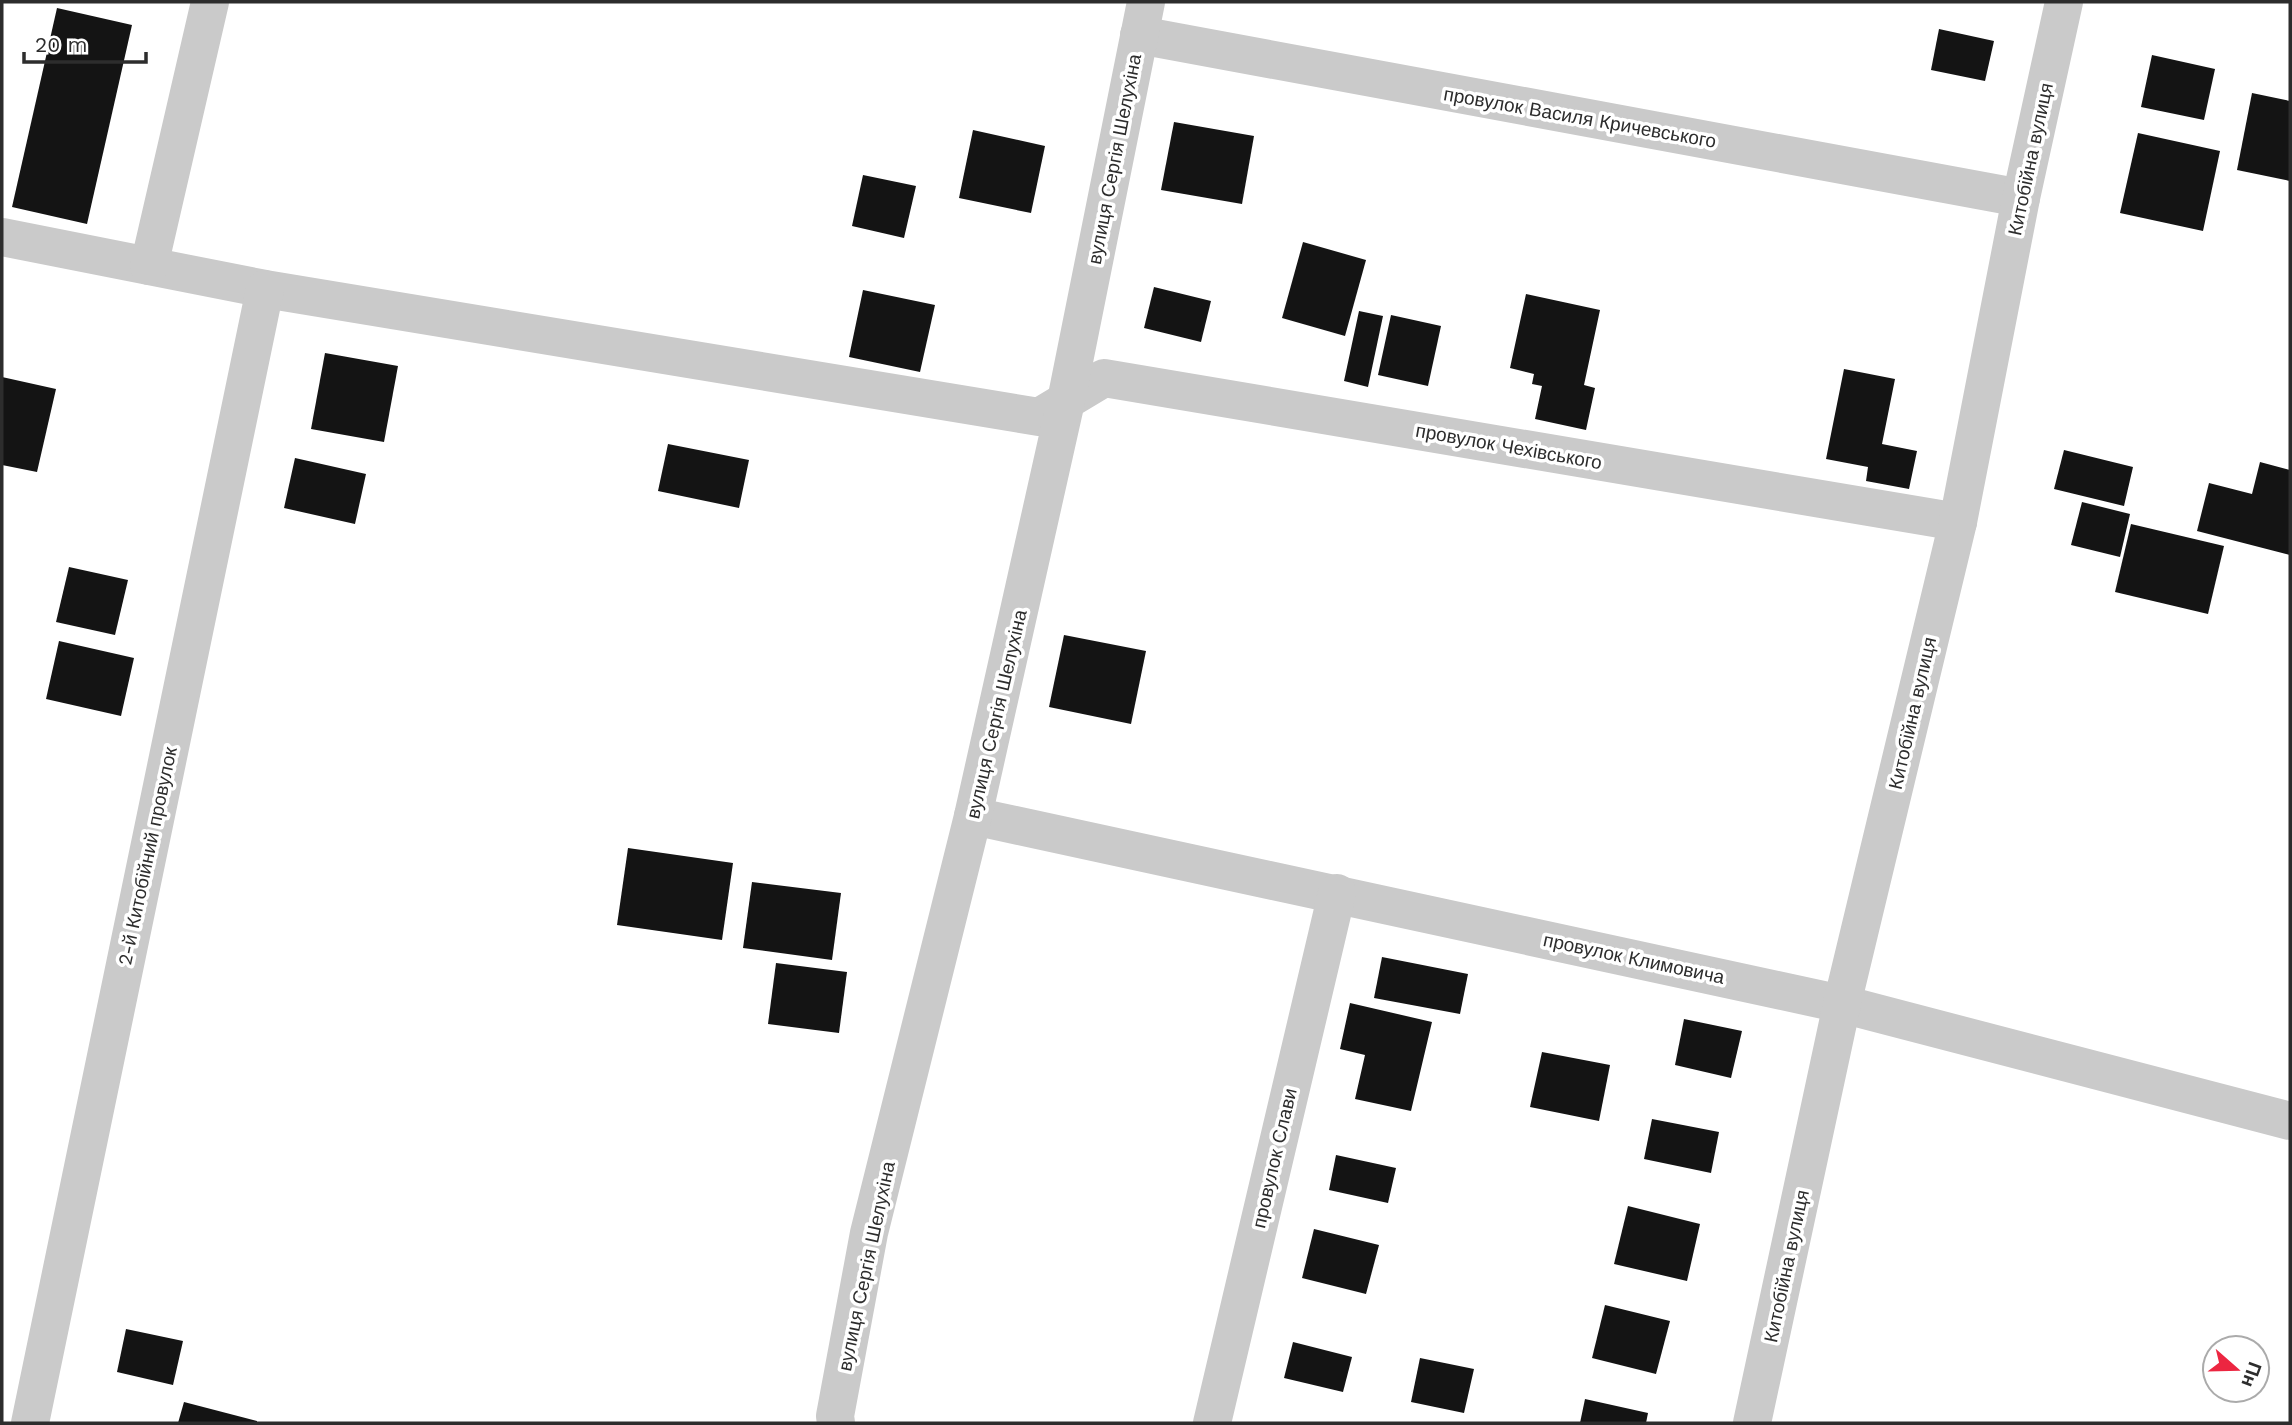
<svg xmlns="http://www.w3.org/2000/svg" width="2292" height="1425" font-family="'Work Sans',sans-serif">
  <rect width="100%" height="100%" fill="#fff"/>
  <g fill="#141414">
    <path d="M57,8L132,25L87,224L12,207Z"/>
    <path d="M1939,29L1994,41L1985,81L1931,70Z"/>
    <path d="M2152,55L2215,69L2204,120L2141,107Z"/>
    <path d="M2252,93L2290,101V181L2237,170Z"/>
    <path d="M1174,122L1254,136L1242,204L1161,190Z"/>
    <path d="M973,130L1045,146L1031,213L959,198Z"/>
    <path d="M2138,133L2220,151L2203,231L2120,213Z"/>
    <path d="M863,175L916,186L904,238L852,226Z"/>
    <path d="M1303,242L1366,260L1345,336L1282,318Z"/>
    <path d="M1154,287L1211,301L1201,342L1144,328Z"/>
    <path d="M863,290L935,305L920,372L849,357Z"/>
    <path d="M1526,294L1600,310L1584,385L1595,388L1586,430L1535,419L1542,386L1532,384L1534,374L1510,368Z"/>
    <path d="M1359,311L1383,316L1368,387L1344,381Z"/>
    <path d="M1391,315L1441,326L1428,386L1378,375Z"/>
    <path d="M325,353L398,366L384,442L311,429Z"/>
    <path d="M1844,369L1895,379L1882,444L1917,451L1909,489L1866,481L1868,467L1826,459Z"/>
    <path d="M2,377L56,389L37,472L2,465Z"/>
    <path d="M668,444L749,460L739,508L658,491Z"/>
    <path d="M2064,450L2133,467L2124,506L2054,489Z"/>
    <path d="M295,458L366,474L355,524L284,508Z"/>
    <path d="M2260,462L2290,470V555L2197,531L2209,483L2252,494Z"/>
    <path d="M2082,502L2130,514L2120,557L2071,545Z"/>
    <path d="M2131,524L2224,546L2208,614L2115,592Z"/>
    <path d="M69,567L128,580L115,635L56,622Z"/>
    <path d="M1064,635L1146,651L1131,724L1049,707Z"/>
    <path d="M59,641L134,658L121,716L46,699Z"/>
    <path d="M628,848L733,863L722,940L617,925Z"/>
    <path d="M752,882L841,893L832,960L743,948Z"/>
    <path d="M1382,957L1468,974L1460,1014L1374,998Z"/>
    <path d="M776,963L847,972L839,1033L768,1024Z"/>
    <path d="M1350,1003L1432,1022L1411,1111L1355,1099L1365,1055L1340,1049Z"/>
    <path d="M1684,1019L1742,1031L1731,1078L1675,1065Z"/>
    <path d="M1542,1052L1610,1065L1599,1121L1530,1107Z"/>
    <path d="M1652,1119L1719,1132L1711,1173L1644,1159Z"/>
    <path d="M1336,1155L1396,1168L1388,1203L1329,1190Z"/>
    <path d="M1628,1206L1700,1224L1687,1281L1614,1264Z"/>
    <path d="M1314,1229L1379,1245L1366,1294L1302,1278Z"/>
    <path d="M1605,1305L1670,1321L1656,1374L1592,1358Z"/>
    <path d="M126,1329L183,1341L173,1385L117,1372Z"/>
    <path d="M1293,1342L1352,1357L1343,1392L1284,1378Z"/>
    <path d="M1420,1358L1474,1369L1464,1413L1411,1402Z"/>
    <path d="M1585,1399L1648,1413L1646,1423H1580Z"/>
    <path d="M184,1402L257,1421V1423H178Z"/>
  </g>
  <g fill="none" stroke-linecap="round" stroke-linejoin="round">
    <g stroke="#cacaca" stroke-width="38">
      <path d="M1139,35L2021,198"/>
      <path d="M2,237L265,289L1039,417L1104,378L1958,522"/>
      <path d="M149,266L210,2"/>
      <path d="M973,816L1842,1004L2290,1121"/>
      <path d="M30,1423L265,289"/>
      <path d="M836,1423L835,1416L869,1233L973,816L1066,401L1146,2"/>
      <path d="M1212,1423L1337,893"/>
      <path d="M1752,1423L1842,1004L1958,522L2021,198L2064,2"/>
    </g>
  </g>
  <g text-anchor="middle" stroke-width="7" stroke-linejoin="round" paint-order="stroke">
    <g font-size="19" fill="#2d2d2d" stroke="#fff">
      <text transform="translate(1580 117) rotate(10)" y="7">провулок Василя Кричевського</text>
      <text transform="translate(1114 159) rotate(-79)" y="7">вулиця Сергія Шелухіна</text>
      <text transform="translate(2030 159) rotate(-78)" y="7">Китобійна вулиця</text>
      <text transform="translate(1509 446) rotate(10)" y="7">провулок Чехівського</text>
      <text transform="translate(1912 713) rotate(-77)" y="7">Китобійна вулиця</text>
      <text transform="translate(996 714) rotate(-77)" y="7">вулиця Сергія Шелухіна</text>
      <text transform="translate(147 856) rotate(-78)" y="7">2-й Китобійний провулок</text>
      <text transform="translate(1634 958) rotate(12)" y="7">провулок Климовича</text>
      <text transform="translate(1274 1158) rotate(-77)" y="7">провулок Слави</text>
      <text transform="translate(866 1266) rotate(-78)" y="7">вулиця Сергія Шелухіна</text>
      <text transform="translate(1786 1266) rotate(-78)" y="7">Китобійна вулиця</text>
    </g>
  </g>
  <rect width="2292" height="1425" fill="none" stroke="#2d2d2d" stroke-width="7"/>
  <g transform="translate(2236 1369) rotate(110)"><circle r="33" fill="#ffffff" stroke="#ababab" stroke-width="2"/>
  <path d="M0-5L12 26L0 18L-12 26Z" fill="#ec2641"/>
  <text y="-10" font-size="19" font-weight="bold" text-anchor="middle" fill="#2d2d2d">Пн</text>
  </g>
  <path d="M24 52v10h122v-10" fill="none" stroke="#2d2d2d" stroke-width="3.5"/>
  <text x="35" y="52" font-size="21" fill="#2d2d2d" stroke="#ffffff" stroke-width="5" paint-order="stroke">20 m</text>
</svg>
